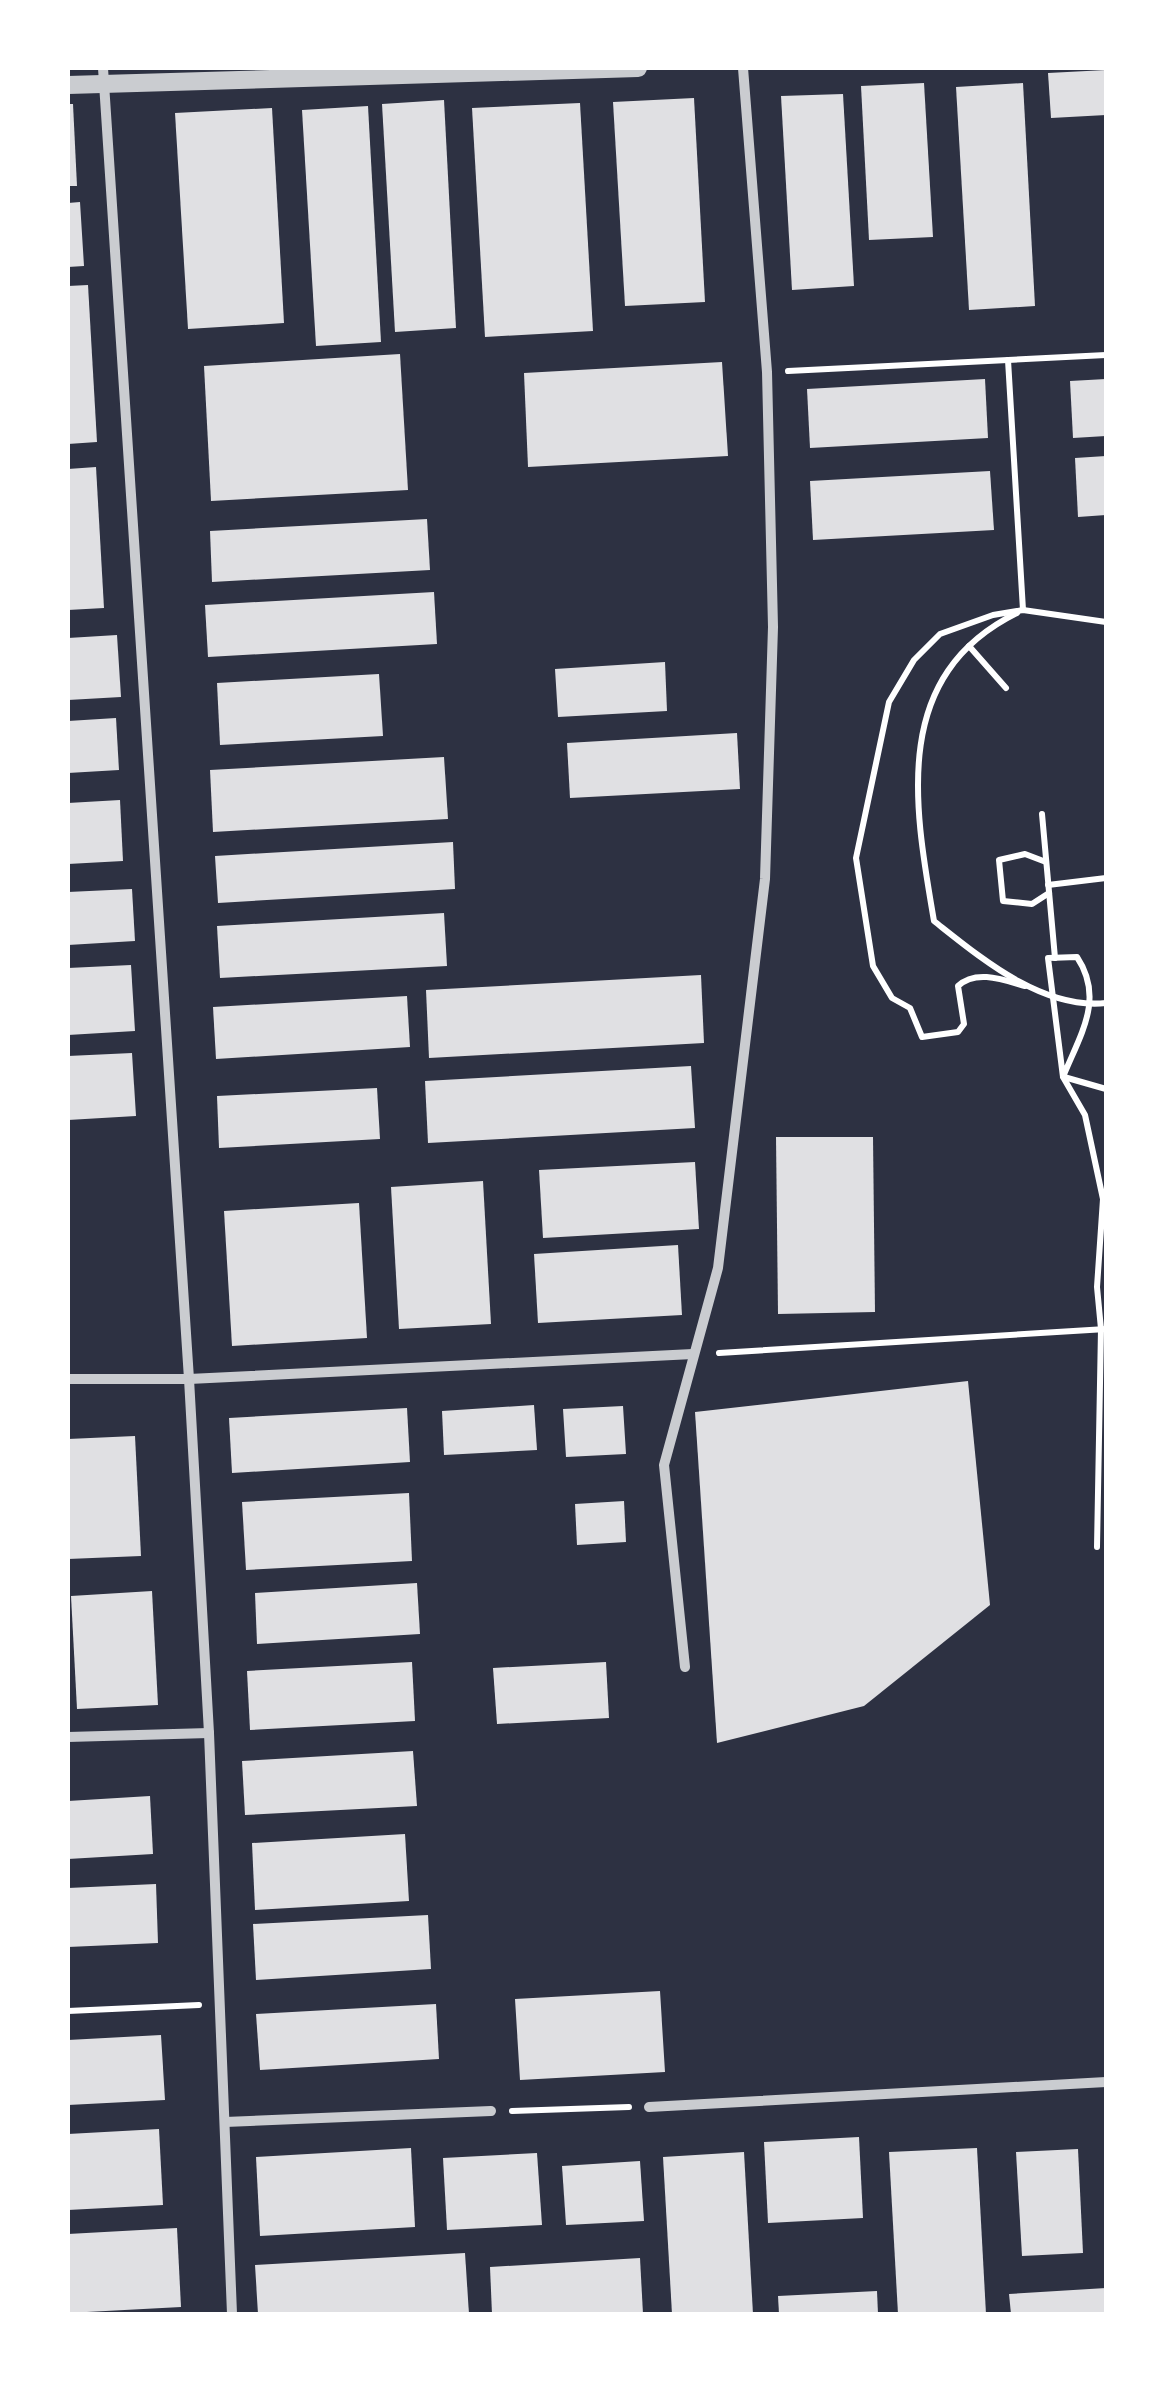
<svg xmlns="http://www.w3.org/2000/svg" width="1174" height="2382" font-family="Overpass,sans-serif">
  <rect width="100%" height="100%" fill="#2d3142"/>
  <g fill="#e0e0e3">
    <path d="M1106,70V115L1051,118L1048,73Z"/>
    <path d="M924,83L933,237L869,240L861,86Z"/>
    <path d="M1023,83L1035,306L969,310L956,87Z"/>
    <path d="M843,94L854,286L792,290L781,96Z"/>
    <path d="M694,98L705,302L625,306L613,102Z"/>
    <path d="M444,100L456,328L395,332L382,104Z"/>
    <path d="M580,103L593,331L485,337L472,108Z"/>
    <path d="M68,104H73L77,186H68Z"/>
    <path d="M368,106L381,342L316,346L302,110Z"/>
    <path d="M272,108L284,323L188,329L175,113Z"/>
    <path d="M80,202L84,266L68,267V203Z"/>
    <path d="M88,285L97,442L68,444V286Z"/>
    <path d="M400,354L408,490L211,501L204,366Z"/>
    <path d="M722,362L728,456L528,467L524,373Z"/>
    <path d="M985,379L988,438L810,448L807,389Z"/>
    <path d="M1106,379V436L1073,438L1070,381Z"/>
    <path d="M1106,456V515L1078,517L1075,458Z"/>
    <path d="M96,467L104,608L68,610V469Z"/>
    <path d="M990,471L994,530L813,540L810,481Z"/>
    <path d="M427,519L430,570L212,582L210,531Z"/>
    <path d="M434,592L437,644L208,657L205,605Z"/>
    <path d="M117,635L121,697L68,700V638Z"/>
    <path d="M665,662L667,711L558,717L555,669Z"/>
    <path d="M379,674L383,736L220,745L217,683Z"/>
    <path d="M116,718L119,770L68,773V721Z"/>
    <path d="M737,733L740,789L570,798L567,743Z"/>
    <path d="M444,757L448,819L213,832L210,770Z"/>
    <path d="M120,800L123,861L68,864V803Z"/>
    <path d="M453,842L455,889L218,903L215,856Z"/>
    <path d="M132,889L135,941L68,945V892Z"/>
    <path d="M444,913L447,966L220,978L217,926Z"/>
    <path d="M131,965L135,1031L68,1035V968Z"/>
    <path d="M701,975L704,1043L429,1058L426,990Z"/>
    <path d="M407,996L410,1047L216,1059L213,1007Z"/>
    <path d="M132,1053L136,1116L68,1120V1056Z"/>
    <path d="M691,1066L695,1128L428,1143L425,1081Z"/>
    <path d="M377,1088L380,1139L219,1148L217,1096Z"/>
    <path d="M776,1137H873L875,1312L778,1314Z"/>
    <path d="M695,1162L699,1229L543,1238L539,1170Z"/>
    <path d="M483,1181L491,1324L399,1329L391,1187Z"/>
    <path d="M359,1203L367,1338L232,1346L224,1211Z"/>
    <path d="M678,1245L682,1315L538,1323L534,1254Z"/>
    <path d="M968,1381L990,1605L864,1706L717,1743L695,1412Z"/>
    <path d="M534,1405L537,1450L444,1455L442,1411Z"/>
    <path d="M623,1406L626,1454L566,1457L563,1409Z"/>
    <path d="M407,1408L410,1462L232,1473L229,1418Z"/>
    <path d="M135,1436L141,1556L68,1559V1439Z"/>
    <path d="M409,1493L412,1561L246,1570L242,1502Z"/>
    <path d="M624,1501L626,1542L577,1545L575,1504Z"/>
    <path d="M417,1583L420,1634L257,1644L255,1593Z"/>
    <path d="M152,1591L158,1705L77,1709L71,1596Z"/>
    <path d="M412,1662L415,1721L250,1730L247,1671Z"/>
    <path d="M606,1662L609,1718L497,1724L493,1668Z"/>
    <path d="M413,1751L417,1806L245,1815L242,1761Z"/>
    <path d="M150,1796L153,1854L68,1859V1801Z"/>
    <path d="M405,1834L409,1901L255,1910L252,1843Z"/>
    <path d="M156,1884L158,1943L68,1947V1888Z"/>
    <path d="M428,1915L431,1969L256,1980L253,1924Z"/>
    <path d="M660,1991L665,2072L520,2080L515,1999Z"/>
    <path d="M436,2004L439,2059L260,2070L256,2014Z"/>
    <path d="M161,2035L165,2100L68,2105V2040Z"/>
    <path d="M159,2129L163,2205L68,2210V2134Z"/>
    <path d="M859,2137L863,2218L768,2223L764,2142Z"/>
    <path d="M411,2148L415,2227L260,2236L256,2157Z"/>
    <path d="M977,2148L986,2314H898L889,2152Z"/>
    <path d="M1078,2149L1083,2253L1022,2256L1016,2152Z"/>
    <path d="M744,2152L753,2314H672L663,2157Z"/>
    <path d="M537,2153L542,2225L447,2230L443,2158Z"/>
    <path d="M640,2161L644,2221L566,2225L562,2166Z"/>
    <path d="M177,2228L181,2307L68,2313V2234Z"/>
    <path d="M465,2253L469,2314H258L255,2265Z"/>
    <path d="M640,2258L643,2314H492L490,2267Z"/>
    <path d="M1106,2288V2314H1011L1009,2294Z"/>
    <path d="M877,2291L878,2314H779L778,2296Z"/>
  </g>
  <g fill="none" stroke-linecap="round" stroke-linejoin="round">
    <g stroke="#fff" stroke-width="6">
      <path d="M1008,360L1023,610"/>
      <path d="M788,371L1106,355"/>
      <path d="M1017,613C890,676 914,805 934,921C981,958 1042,1010 1106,1003"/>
      <path d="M969,646L1006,688"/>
      <path d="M1042,814L1055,958"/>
      <path d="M1046,862L1025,854L999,860L1003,901L1032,904L1049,893"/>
      <path d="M1048,885L1106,878"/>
      <path d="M1025,986C1004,980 976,969 958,986L964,1024L958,1032L922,1037L910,1008L892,998L873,966L856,858L889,702L914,660L940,634L993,615L1023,610L1106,622"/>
      <path d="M1063,1077C1080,1035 1105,999 1077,957L1048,958L1063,1077L1085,1115L1103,1199L1097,1287L1101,1329L1097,1547"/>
      <path d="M1064,1077L1106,1089"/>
      <path d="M719,1353L1106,1329"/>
      <path d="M68,2011L199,2005"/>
      <path d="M512,2111L629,2107"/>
    </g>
    <g stroke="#caccd0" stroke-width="10">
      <path d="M103,68L189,1379L209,1733L232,2314"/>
      <path d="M68,1379H189L693,1354"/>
      <path d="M685,1667L664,1465L718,1268L765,879L773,627L767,372L743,68"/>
      <path d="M68,1737L209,1733"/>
      <path d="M649,2107L1106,2082"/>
      <path d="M225,2122L491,2111"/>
    </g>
    <path stroke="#caccd0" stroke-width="18" d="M68,85L638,68"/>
  </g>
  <rect width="1174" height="2382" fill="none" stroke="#ffffff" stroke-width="140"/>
</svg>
